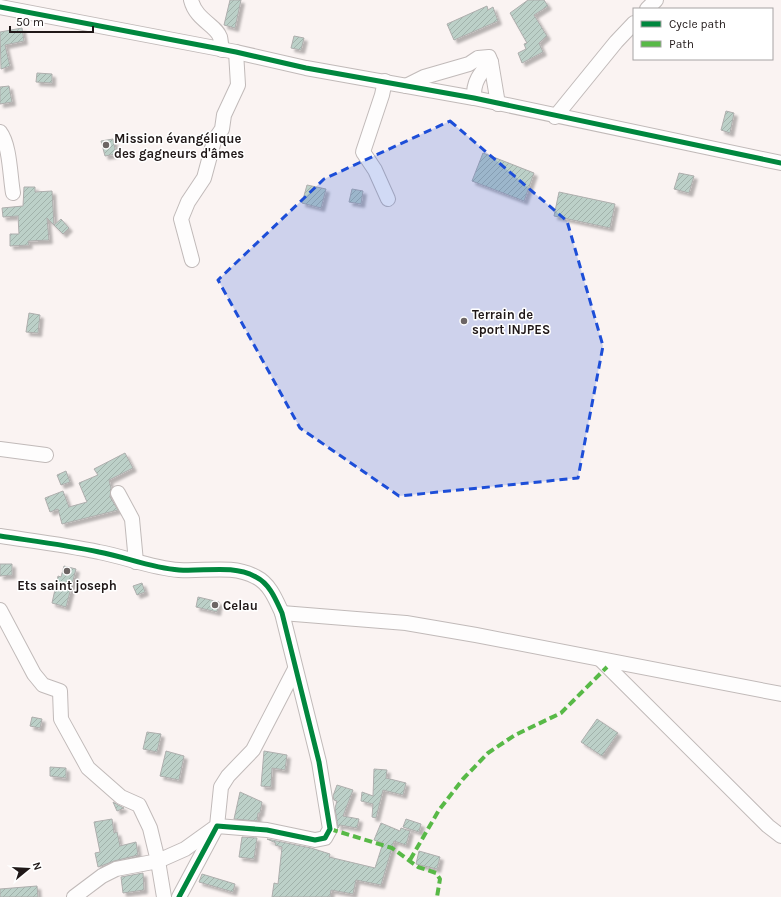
<svg xmlns="http://www.w3.org/2000/svg" width="781" height="897" font-family="Karla,sans-serif">
  <defs>
    <pattern id="building-hatch" width="6" height="6" patternUnits="userSpaceOnUse"><rect width="6" height="6" fill="#bcd0c8"/><path d="M-1 1l2-2M0 6l6-6M5 7l2-2" fill="none" stroke="#a1b2ab"/></pattern>
    <filter id="shadow"><feDropShadow dx="3.5" dy="3.5" stdDeviation="1" flood-color="#0004"/></filter>
  </defs>
  <rect width="100%" height="100%" fill="#faf3f2"/>
  <g fill="url(#building-hatch)" stroke="#aeaead" filter="url(#shadow)">
    <path d="M230,0H241L235,28L224,25Z"/>
    <path d="M528,0H544L548,6L534,15L547,36L539,43L543,52L522,63L518,53L526,49L524,44L527,43L510,13Z"/>
    <path d="M487,6L488,10L493,7L498,21L454,40L447,24Z"/>
    <path d="M22,28L24,41L5,45L10,66L1,69L0,32Z"/>
    <path d="M294,36L304,38L301,50L291,48Z"/>
    <path d="M37,73L52,74V83L36,82Z"/>
    <path d="M9,86L12,102L0,104V87Z"/>
    <path d="M726,111L734,113L730,133L721,130Z"/>
    <path d="M113,139L116,154L105,156L101,141Z"/>
    <path d="M483,153L534,173L524,201L472,181Z"/>
    <path d="M679,173L694,176L689,193L674,189Z"/>
    <path d="M307,185L326,189L321,208L302,203Z"/>
    <path d="M24,187H35V192L52,191L54,225L47,218L49,240L28,241L29,245L10,246V234H19L18,216L3,217L2,208L23,206Z"/>
    <path d="M352,189L363,191L361,204L349,202Z"/>
    <path d="M559,192L615,204L610,228L554,216Z"/>
    <path d="M61,219L69,228L63,234L54,225Z"/>
    <path d="M29,313L40,315L38,333L26,332Z"/>
    <path d="M125,453L133,468L109,480L111,488L110,497L118,510L62,524L58,509L50,512L45,498L63,491L69,507L87,502L79,483L98,475L94,469Z"/>
    <path d="M66,471L70,482L61,485L57,475Z"/>
    <path d="M0,564H12V575L0,576Z"/>
    <path d="M64,566L76,569L66,607L52,603L58,576L61,577Z"/>
    <path d="M142,583L145,592L137,595L133,586Z"/>
    <path d="M198,597L219,602L217,612L196,607Z"/>
    <path d="M32,717L42,719L40,728L30,726Z"/>
    <path d="M597,719L618,733L602,756L581,742Z"/>
    <path d="M147,732L161,734L157,752L143,749Z"/>
    <path d="M166,751L184,756L179,780L160,776Z"/>
    <path d="M264,751L287,755L285,770L272,768L271,787L261,786Z"/>
    <path d="M50,767L66,768V778L50,776Z"/>
    <path d="M374,769L387,770L386,778L406,783L403,795L383,790L376,818L372,817L373,804L361,801L362,792L373,796Z"/>
    <path d="M337,785L353,790L343,816L359,819L357,828L340,825L338,828L335,808L337,801L334,800L333,796Z"/>
    <path d="M240,792L262,802L260,813H258L257,821L234,819Z"/>
    <path d="M113,802L118,805L124,808L117,811Z"/>
    <path d="M112,819L114,833L117,832L120,846L136,842L138,855L114,861L98,867L95,853L100,852L94,822Z"/>
    <path d="M406,819L421,824L419,832L403,827Z"/>
    <path d="M381,823L400,831L401,828L410,831L406,845L394,841L381,885L356,880L353,894L331,890L330,897H272L274,883L278,884L282,847L275,845L276,843L267,839L311,848L330,854L329,857L375,868L383,843L374,840Z"/>
    <path d="M242,837L257,838L254,859L239,857Z"/>
    <path d="M419,851L440,857L437,869L416,864Z"/>
    <path d="M143,873L144,890L123,893L121,877Z"/>
    <path d="M202,874L235,884L233,892L199,882Z"/>
    <path d="M37,886L38,897H0V889Z"/>
  </g>
  <g fill="none" stroke-linecap="round" stroke-linejoin="round">
    <g stroke="#c1bab9" stroke-width="16">
      <g id="minor">
        <path d="M191,0C196,20 216,25 220,37C221,41 221,46 222,50"/>
        <path d="M0,7L236,52L306,68L474,98L781,163"/>
        <path d="M647,9L656,0"/>
        <path d="M491,62L498,104"/>
        <path d="M385,81L382,95L363,152L375,170L388,199"/>
        <path d="M406,86L424,77L469,64L478,58L489,57L491,62C480,73 473,82 474,98"/>
        <path d="M555,117L616,42L634,23"/>
        <path d="M0,132C10,145 10,176 13,193"/>
        <path d="M192,260L181,219L188,202L204,178L214,141L222,129L224,115L238,85L236,52"/>
        <path d="M0,449L46,455"/>
        <path d="M118,493L132,519L136,562"/>
        <path d="M0,536C33,541 66,545 99,552C126,557 151,568 179,570C204,572 232,564 256,577C270,584 276,600 282,613L319,762L330,829L325,838L315,840L267,830L217,826L179,897"/>
        <path d="M0,610L34,674L43,685L60,691L61,719L88,768L121,797L139,805L150,828L158,861L185,849L217,826L221,787L228,776L253,750L295,669"/>
        <path d="M282,613L406,623L476,635L781,694"/>
        <path d="M601,660L768,826L781,836"/>
        <path d="M74,897L102,876L116,869L158,861L164,897"/>
      </g>
    </g>
    <use href="#minor" stroke="#fefdfd" stroke-width="14"/>
    <g stroke="#58b947" stroke-width="4" stroke-dasharray="8 4" stroke-linecap="butt">
      <path d="M330,829L392,848L418,867L436,873L440,879L437,897"/>
      <path d="M410,860L439,810L463,779L488,753L515,735L561,713L607,667"/>
    </g>
    <g stroke="#fff" stroke-width="8">
      <g id="cycleway">
        <path d="M0,7L236,52L306,68L474,98L781,163"/>
        <path d="M0,536C33,541 66,545 99,552C126,557 151,568 179,570C204,572 232,564 256,577C270,584 276,600 282,613L319,762L330,829L325,838L315,840L267,830L217,826L179,897"/>
      </g>
    </g>
    <use href="#cycleway" stroke="#00873e" stroke-width="5"/>
  </g>
  <path fill="#1d4ed8" fill-opacity="0.2" stroke="#1d4ed8" stroke-width="3" stroke-dasharray="8 5" stroke-linejoin="round" d="M450,121L567,221L603,346L578,478L399,496L300,428L218,280L324,179Z"/>
  <g fill="#6c6564" stroke="#fff" stroke-width="1.5">
    <circle cx="106" cy="145" r="4"/>
    <circle cx="464" cy="321" r="4"/>
    <circle cx="67" cy="571" r="4"/>
    <circle cx="215" cy="605" r="4"/>
  </g>
  <g text-anchor="middle" stroke-width="3" stroke-linejoin="round" paint-order="stroke">
    <g font-size="13" font-weight="bold" fill="#201818" stroke="#fff" text-anchor="start">
      <text x="114" y="143">Mission évangélique<tspan x="114" dy="15">des gagneurs d'âmes</tspan></text>
      <text x="472" y="319">Terrain de<tspan x="472" dy="15">sport INJPES</tspan></text>
      <text x="67" y="590" text-anchor="middle">Ets saint joseph</text>
      <text x="223" y="610">Celau</text>
    </g>
  </g>
  <rect x="633" y="8" width="140" height="52" fill="#ffffff" stroke="#a6a3a3"/>
  <rect x="641" y="21" width="20" height="6" fill="#00873e" stroke="#a6a3a3"/>
  <text x="669" y="28" font-size="12" fill="#201818">Cycle path</text>
  <rect x="641" y="41" width="20" height="6" fill="#58b947" stroke="#a6a3a3"/>
  <text x="669" y="48" font-size="12" fill="#201818">Path</text>
  <g transform="translate(28 869) rotate(72)" stroke="#ffffff" stroke-width="3" paint-order="stroke">
  <path d="M0-3L7 15L0 10L-7 15Z" fill="#201818"/>
  <text y="-6" font-size="11" font-weight="bold" text-anchor="middle" fill="#201818">N</text>
  </g>
  <path d="M10 26v6h83v-6" fill="none" stroke="#201818" stroke-width="2"/>
  <text x="16" y="26" font-size="12" fill="#201818" stroke="#ffffff" stroke-width="3" paint-order="stroke">50 m</text>
</svg>
